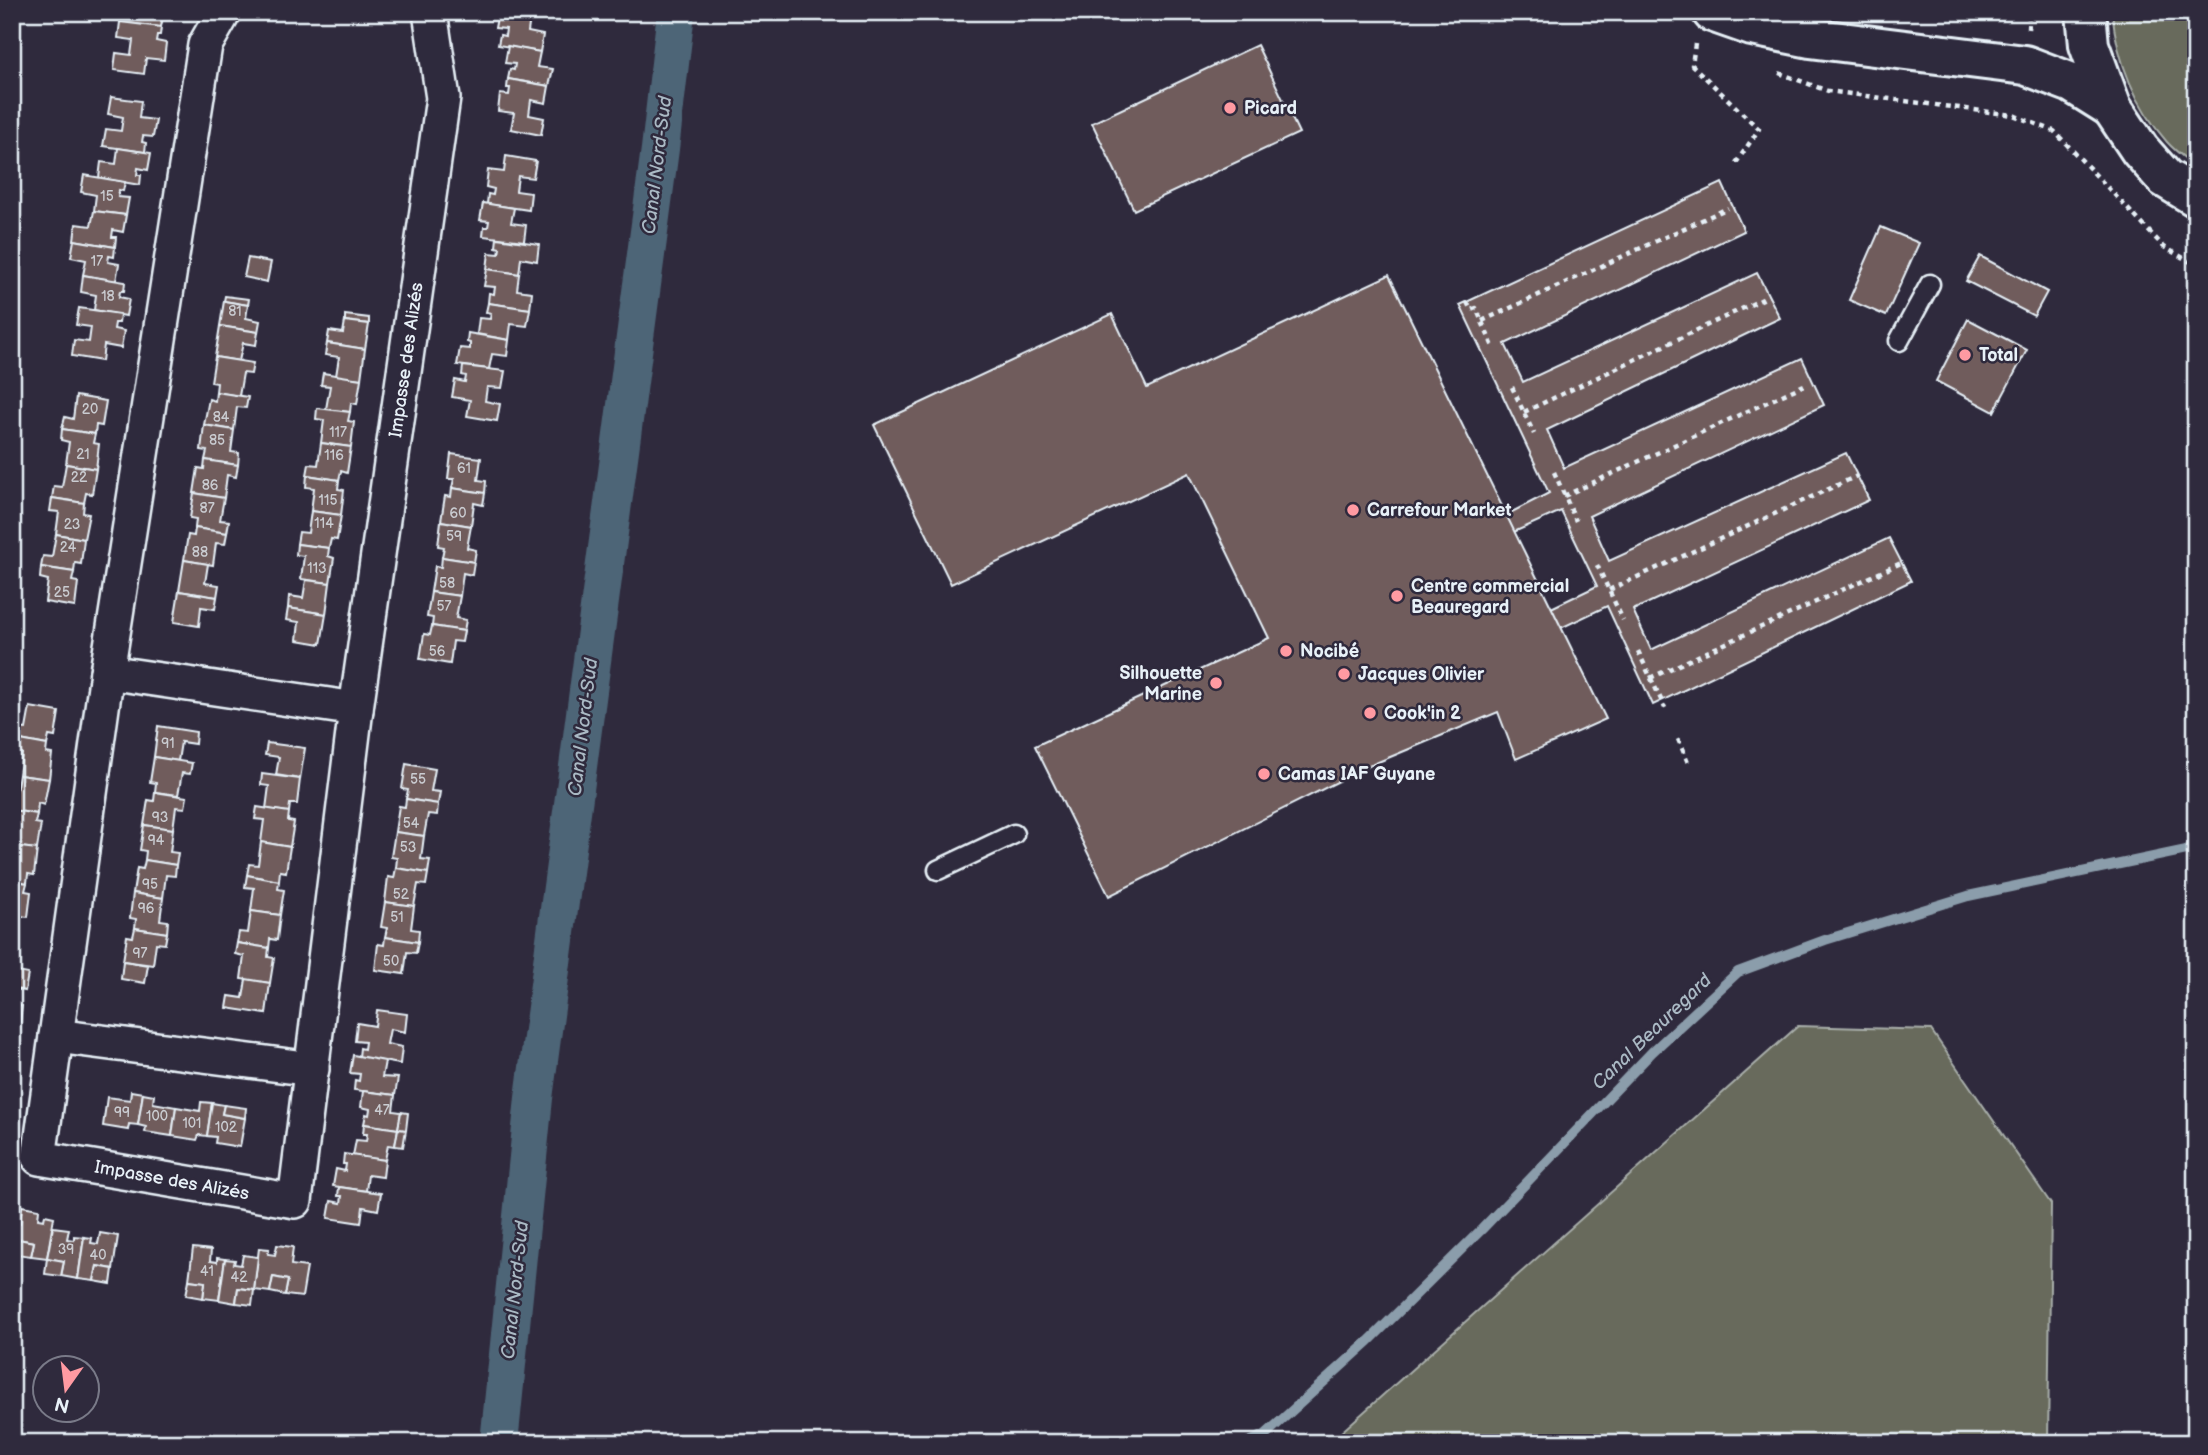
<svg xmlns="http://www.w3.org/2000/svg" width="2208" height="1455" font-family="'Balsamiq Sans',sans-serif">
  <rect width="100%" height="100%" fill="#2f2a3d"/>
  <filter id="ink" filterUnits="userSpaceOnUse"><feTurbulence type="fractalNoise" baseFrequency=".0143" numOctaves="2"/><feDisplacementMap in="SourceGraphic" scale="14" xChannelSelector="R" yChannelSelector="G"/><feConvolveMatrix kernelMatrix="1 2 1 2 8 2 1 2 1" color-interpolation-filters="sRGB"/></filter>
  <g filter="url(#ink)">
    <g fill="#686a5b" stroke="#a8aeaa" stroke-width="2">
      <path d="M2112,12H2196V167C2186,159 2175,151 2167,142C2135,105 2117,60 2112,12Z"/>
      <path d="M1798,1026L1931,1030L2051,1204L2048,1443H1329Z"/>
    </g>
    <g fill="none" stroke-linecap="round" stroke-linejoin="round">
      <path stroke="#8b9dab" stroke-width="10" d="M1246,1443L1265,1435L1369,1341L1482,1229L1652,1052L1738,972L1825,940L1968,896L2196,848"/>
      <path stroke="#4d6577" stroke-width="38" d="M499,1443L534,1098L660,149L676,12"/>
    </g>
    <g fill="#6f5c5c" stroke="#e8f1f8" stroke-width="2">
      <path d="M121,12H159V17H163L161,27L120,22Z"/>
      <path d="M498,12L530,17L528,32L543,35L540,52L498,45L500,35L505,36L506,29L495,28Z"/>
      <path d="M120,22L161,27L160,35H157L156,41L166,43L164,60L146,58L144,74L114,70L116,53L131,55L133,40L118,38Z"/>
      <path d="M1257,45L1299,133L1134,210L1092,123Z"/>
      <path d="M508,46L540,52L537,67L553,69L549,86L508,79L510,69L514,70L515,64L505,63Z"/>
      <path d="M508,79L549,86L546,103L531,100L529,115L544,118L541,135L511,129L514,113L498,111L500,94L509,95L510,88H507Z"/>
      <path d="M111,97L141,101L139,118L156,120L153,137L143,136L142,142L146,143L145,152L103,146L106,129L121,131L123,117L108,114Z"/>
      <path d="M118,148L151,153L148,170L138,168L137,175H141L140,185L99,178L101,162L116,164Z"/>
      <path d="M506,156L536,161L533,178L518,176L516,191L531,193L529,210L487,204L488,194L493,195L494,189L486,187L488,170L504,172Z"/>
      <path d="M84,175L125,182L123,191L119,190L118,197L129,198L126,215L94,211L96,195L81,192Z"/>
      <path d="M1722,183L1744,231L1505,344L1523,382L1757,273L1780,318L1547,430L1564,468L1802,358L1824,405L1589,516L1609,561L1846,453L1869,500L1633,610L1651,650L1889,538L1911,581L1653,705L1607,606L1561,628L1551,608L1597,586L1561,511L1514,532L1506,515L1549,493L1460,305Z"/>
      <path d="M483,203L514,208L511,223L526,225L524,241L483,236L484,227H488L489,221L480,220Z"/>
      <path d="M94,211L126,215L123,232L113,230L112,237H116L115,247L74,240L76,224L91,226Z"/>
      <path d="M1881,227L1919,243L1886,316L1849,300Z"/>
      <path d="M497,238L539,244L537,261L521,258L519,274L487,269L489,253L499,254L500,248L496,247Z"/>
      <path d="M74,240L115,247L114,257L109,256L108,262L119,264L116,281L83,275L86,260L71,257Z"/>
      <path d="M1980,256L2047,292L2034,316L1966,281Z"/>
      <path d="M248,258L271,262L267,282L244,277Z"/>
      <path d="M487,269L519,274L517,290L532,292L530,309L488,303L489,293L494,294L495,287L484,286Z"/>
      <path d="M83,275L125,282L124,291H120L119,297L129,299L126,316L94,310L96,295L81,292Z"/>
      <path d="M1389,275L1606,719L1516,759L1498,712L1371,765L1109,896L1035,746L1269,638L1189,473L951,584L874,425L1112,314L1147,388Z"/>
      <path d="M225,296L249,299L248,305L224,301Z"/>
      <path d="M224,301L248,305L246,318L260,321L258,332L220,326Z"/>
      <path d="M488,303L530,309L527,326L511,324L509,340L477,334L479,318L490,319L491,313L486,312Z"/>
      <path d="M79,308L120,314L119,323H115L114,329L124,331L121,348L104,345L102,361L72,356L74,340L89,342L91,327L76,325Z"/>
      <path d="M345,315L369,318V324L345,321Z"/>
      <path d="M1968,319L2027,350L1994,412L1936,381Z"/>
      <path d="M345,321L369,324L365,349L327,343L329,331L343,333Z"/>
      <path d="M220,326L258,332L256,345L243,343L239,361L215,357Z"/>
      <path d="M468,333L509,340L507,356L492,354L489,369L457,365L460,348L470,349V343L467,342Z"/>
      <path d="M327,343L365,349L361,379L336,376L339,357L325,355Z"/>
      <path d="M215,357L253,363L251,374L243,373L239,396L216,392L217,383L211,382Z"/>
      <path d="M463,366L505,371L502,388L487,387L485,401L500,404L497,421L467,416L470,400L452,397L455,380L465,382L466,376L462,375Z"/>
      <path d="M323,373L361,379L357,404L351,403L350,412L326,409L330,386L321,385Z"/>
      <path d="M216,392L248,397L246,408L237,407L234,430L204,425L209,399L215,401Z"/>
      <path d="M76,396L106,401L102,426L96,425L95,434L62,429L65,417L73,419Z"/>
      <path d="M317,408L350,412L348,421L354,422L351,447L321,443L324,420L316,419Z"/>
      <path d="M204,425L234,430L231,452L239,453L238,465L205,460L207,451L201,450Z"/>
      <path d="M62,429L95,434L93,443L99,444L96,469L66,464L69,442L61,440Z"/>
      <path d="M321,443L351,447L347,473L341,471L339,480L307,475L309,464L318,465Z"/>
      <path d="M451,454L481,458L478,480L486,481L485,493L452,488L454,479H448Z"/>
      <path d="M205,460L238,465L236,477L227,475L224,498L194,493L198,468L204,469Z"/>
      <path d="M66,464L96,469L92,494L86,493L84,503L52,498L54,486L62,487Z"/>
      <path d="M307,475L339,480L338,489L344,490L341,515L311,511L314,488L306,487Z"/>
      <path d="M452,488L485,493L483,505L474,503L471,526L441,521L445,496L451,497Z"/>
      <path d="M194,493L224,498L220,520L229,521L227,533L195,528L196,519L190,518Z"/>
      <path d="M52,498L84,503L83,513L89,514L84,539L56,534L59,512L50,511Z"/>
      <path d="M311,511L341,515L337,540L331,539L329,548L297,544L299,532L308,533Z"/>
      <path d="M441,521L471,526L467,548L476,550L474,562L442,557L444,547L438,546Z"/>
      <path d="M195,528L227,533L225,544L216,543L213,565L184,560L188,535L194,536Z"/>
      <path d="M56,534L84,539L81,564L75,563L74,572L41,567L43,556L52,557Z"/>
      <path d="M297,544L329,548L328,556L334,558L330,583L301,579L304,556L296,555Z"/>
      <path d="M442,557L474,562L472,575L463,573L460,596L431,592L435,566L441,567Z"/>
      <path d="M184,560L208,564L205,583L219,585L217,597L179,591Z"/>
      <path d="M41,567L74,572L72,581L78,582L75,607L45,602L48,580L40,578Z"/>
      <path d="M306,580L330,583L326,614L288,608L289,596L303,598Z"/>
      <path d="M179,591L217,597L215,609L201,607L199,626L174,622Z"/>
      <path d="M431,592L460,596L456,618L466,620L464,631L432,626L433,618L427,617Z"/>
      <path d="M288,608L326,614L321,644L297,640L299,622L286,620Z"/>
      <path d="M432,626L464,631L462,642L453,641L450,664L420,659L424,634L430,635Z"/>
      <path d="M30,707L59,712L55,737L49,736L47,745L15,739L17,728L26,729Z"/>
      <path d="M158,726L196,732L195,744L181,742L178,761L154,757Z"/>
      <path d="M15,739L47,745L46,753L52,754L49,779L19,775L22,753L14,751Z"/>
      <path d="M267,743L305,748L300,779L276,775L279,757L265,755Z"/>
      <path d="M154,757L192,763L190,774L182,773L178,795L155,792L156,783L150,782Z"/>
      <path d="M406,764L435,769L431,791L440,792L438,804L406,799L408,790L402,789Z"/>
      <path d="M262,774L300,779L297,804H290L289,812L266,809L269,786L261,785Z"/>
      <path d="M19,775L49,779L44,805L38,803L37,814L12,810V797L15,798Z"/>
      <path d="M155,792L187,797L185,808L176,807L173,829L144,825L148,800L154,801Z"/>
      <path d="M406,799L438,804L437,815L428,814L424,836L395,832L399,806L405,807Z"/>
      <path d="M257,807L289,812L288,821L294,822L290,847L261,842L264,820L255,819Z"/>
      <path d="M12,810L37,814L35,823L41,824L37,849L12,846Z"/>
      <path d="M144,825L173,829L170,852L178,853L176,865L145,860L146,851L140,850Z"/>
      <path d="M395,832L424,836L421,859L430,860L428,873L396,868L397,858L391,857Z"/>
      <path d="M261,842L290,847L286,872L280,871L279,881L247,875L249,864L258,865Z"/>
      <path d="M12,846L37,849L34,875L28,874L27,883L12,880Z"/>
      <path d="M145,860L176,865L175,876L166,875L163,898L133,893L137,868L143,869Z"/>
      <path d="M396,868L428,873L426,885L418,884L414,906L385,902L388,877L394,878Z"/>
      <path d="M247,875L279,881L278,889L284,890L280,915L251,911L254,888L245,887Z"/>
      <path d="M12,880L27,883L25,891L31,892L28,917L12,915Z"/>
      <path d="M133,893L163,898L160,920L168,921L167,933L135,928L136,919L130,918Z"/>
      <path d="M385,902L414,906L411,929L419,930L418,942L385,937L387,928L381,927Z"/>
      <path d="M251,911L280,915L277,940L270,939L269,948L237,943L239,932L248,933Z"/>
      <path d="M135,928L167,933L165,944L156,943L153,965L123,961L127,936L133,937Z"/>
      <path d="M385,937L418,942L416,953L407,952L404,974L375,970L378,944L384,945Z"/>
      <path d="M237,943L269,948L268,957L274,958L270,983L241,979L244,956L235,954Z"/>
      <path d="M123,961L148,965L145,983L121,979Z"/>
      <path d="M12,971L28,974L25,991L15,989L14,995L17,996L16,1005H12Z"/>
      <path d="M246,979L270,983L266,1014L227,1008L229,996L243,998Z"/>
      <path d="M12,1005L22,1006L20,1023L12,1021Z"/>
      <path d="M377,1010L407,1014L405,1032L390,1029L387,1044L402,1047L400,1064L359,1057L360,1048L364,1049L365,1042L355,1041L357,1023L375,1026Z"/>
      <path d="M353,1055L385,1061L382,1077L398,1078L395,1095L354,1090L355,1080L359,1081L360,1074L350,1073Z"/>
      <path d="M131,1091L143,1093L138,1125L129,1124L128,1130L103,1126L107,1097L130,1100Z"/>
      <path d="M363,1091L395,1095L393,1111L401,1112L398,1129L364,1124L366,1114L369,1115L370,1109L361,1107Z"/>
      <path d="M143,1093L154,1095L153,1103L176,1107L172,1136L145,1132L146,1127L138,1125Z"/>
      <path d="M201,1102L212,1103L207,1136L199,1135L197,1140L172,1136L176,1107L200,1111Z"/>
      <path d="M212,1103L224,1105L222,1114L245,1118L240,1147L215,1143L216,1137L207,1136Z"/>
      <path d="M224,1105L246,1108L245,1118L222,1114Z"/>
      <path d="M401,1112L408,1113L406,1130L398,1129Z"/>
      <path d="M364,1124L398,1129L395,1146L388,1145L385,1160L353,1156L356,1140L366,1141L367,1134H363Z"/>
      <path d="M398,1129L406,1130L403,1147L395,1146Z"/>
      <path d="M344,1154L385,1160L383,1177L368,1175L366,1191L333,1186L336,1169L345,1171L346,1164H343Z"/>
      <path d="M339,1187L381,1193L378,1210L363,1207L361,1223L328,1218L331,1201L341,1203L342,1196H338Z"/>
      <path d="M22,1206L39,1209L38,1219L44,1220L45,1215L54,1217L47,1258L31,1256L34,1242L18,1239L16,1254H12V1222L20,1224Z"/>
      <path d="M53,1227L69,1229L67,1239L74,1240V1236L84,1237L78,1279L61,1276L64,1261L47,1258Z"/>
      <path d="M100,1233L118,1236L113,1269L97,1266L94,1281L78,1279L84,1237L92,1238L91,1243L98,1244Z"/>
      <path d="M18,1239L34,1242L31,1256L16,1254Z"/>
      <path d="M277,1245L293,1247L291,1265L307,1267L302,1297L285,1295L288,1280L273,1277L270,1292L254,1290L259,1248L269,1249L268,1254L275,1255Z"/>
      <path d="M193,1248L211,1250L210,1261L217,1262V1258L225,1259L219,1300L203,1298L205,1282L189,1280Z"/>
      <path d="M243,1255L258,1257L254,1290L238,1288L236,1303L219,1300L225,1259L235,1260L234,1264L241,1265Z"/>
      <path d="M47,1258L64,1261L61,1276L45,1274Z"/>
      <path d="M97,1266L113,1269L111,1284L94,1281Z"/>
      <path d="M273,1277L288,1280L285,1295L270,1292Z"/>
      <path d="M189,1280L205,1282L203,1298L186,1295Z"/>
      <path d="M238,1288L254,1290L252,1305L236,1303Z"/>
    </g>
    <g fill="none" stroke-linecap="round" stroke-linejoin="round">
      <g stroke="#e8f1f8" stroke-width="23">
        <g id="lane">
          <path d="M1899,341L1930,284"/>
          <path d="M938,870L1014,834"/>
        </g>
      </g>
      <g stroke="#e8f1f8" stroke-width="38">
        <g id="street">
          <path d="M224,12L205,45L107,672L39,1158L295,1201L356,709L443,98L430,12"/>
          <path d="M107,672L356,709"/>
          <path d="M56,1036L312,1069"/>
        </g>
      </g>
      <g stroke="#e8f1f8" stroke-width="44">
        <path id="secondary" d="M1712,12L1752,26L1810,38L2025,65L2072,83L2112,108"/>
      </g>
      <g stroke="#e8f1f8" stroke-width="44">
        <path id="primary" d="M2086,12L2089,45L2112,108L2140,150L2165,178L2196,197"/>
      </g>
      <g stroke="#e8f1f8" stroke-width="4.5" stroke-dasharray="5 5" stroke-linecap="butt">
        <path d="M2028,29L2029,12"/>
        <path d="M1695,44L1692,65L1759,129L1734,166"/>
        <path d="M1779,73L1828,91L2013,115L2054,131L2164,247L2196,265"/>
        <path d="M1467,302L1471,310L1476,308L1494,349"/>
        <path d="M1482,321L1728,208"/>
        <path d="M1512,387L1534,434"/>
        <path d="M1524,412L1769,296"/>
        <path d="M1554,472L1576,521"/>
        <path d="M1564,496L1804,385"/>
        <path d="M1597,565L1623,620"/>
        <path d="M1609,590L1857,476"/>
        <path d="M1638,651L1665,708"/>
        <path d="M1650,678L1901,563"/>
        <path d="M1678,739L1689,765"/>
      </g>
      <use href="#lane" stroke="#2f2a3d" stroke-width="18"/>
      <use href="#street" stroke="#2f2a3d" stroke-width="33"/>
      <use href="#secondary" stroke="#2f2a3d" stroke-width="38"/>
      <use href="#primary" stroke="#2f2a3d" stroke-width="38"/>
    </g>
  </g>
  <g fill="#ff9aa2" stroke="#2f2a3d" stroke-width="2.5">
    <circle cx="1230" cy="108" r="7"/>
    <circle cx="1965" cy="355" r="7"/>
    <circle cx="1353" cy="510" r="7"/>
    <circle cx="1397" cy="596" r="7"/>
    <circle cx="1286" cy="651" r="7"/>
    <circle cx="1344" cy="674" r="7"/>
    <circle cx="1216" cy="683" r="7"/>
    <circle cx="1370" cy="713" r="7"/>
    <circle cx="1264" cy="774" r="7"/>
  </g>
  <g text-anchor="middle" stroke-width="5" stroke-linejoin="round" paint-order="stroke">
    <g font-size="14" fill="#caccd1">
      <text x="107" y="201">15</text>
      <text x="97" y="266">17</text>
      <text x="108" y="301">18</text>
      <text x="235" y="316">81</text>
      <text x="90" y="414">20</text>
      <text x="221" y="422">84</text>
      <text x="338" y="437">117</text>
      <text x="217" y="445">85</text>
      <text x="83" y="459">21</text>
      <text x="334" y="460">116</text>
      <text x="464" y="473">61</text>
      <text x="79" y="482">22</text>
      <text x="210" y="490">86</text>
      <text x="328" y="505">115</text>
      <text x="207" y="513">87</text>
      <text x="458" y="518">60</text>
      <text x="324" y="528">114</text>
      <text x="72" y="529">23</text>
      <text x="454" y="541">59</text>
      <text x="68" y="552">24</text>
      <text x="200" y="557">88</text>
      <text x="317" y="573">113</text>
      <text x="447" y="588">58</text>
      <text x="62" y="597">25</text>
      <text x="444" y="611">57</text>
      <text x="437" y="656">56</text>
      <text x="168" y="748">91</text>
      <text x="418" y="784">55</text>
      <text x="160" y="822">93</text>
      <text x="411" y="828">54</text>
      <text x="156" y="845">94</text>
      <text x="408" y="852">53</text>
      <text x="150" y="889">95</text>
      <text x="401" y="899">52</text>
      <text x="146" y="913">96</text>
      <text x="397" y="922">51</text>
      <text x="140" y="958">97</text>
      <text x="391" y="966">50</text>
      <text x="382" y="1115">47</text>
      <text x="122" y="1117">99</text>
      <text x="157" y="1121">100</text>
      <text x="192" y="1128">101</text>
      <text x="226" y="1132">102</text>
      <text x="66" y="1254">39</text>
      <text x="98" y="1260">40</text>
      <text x="207" y="1276">41</text>
      <text x="239" y="1282">42</text>
    </g>
    <g font-size="18" font-weight="bold" fill="#e8f1f8" stroke="#2f2a3d" text-anchor="start">
      <text x="1244" y="114">Picard</text>
      <text x="1979" y="361">Total</text>
      <text x="1367" y="516">Carrefour Market</text>
      <text x="1411" y="592">Centre commercial<tspan x="1411" dy="21">Beauregard</tspan></text>
      <text x="1300" y="657">Nocibé</text>
      <text x="1202" y="679" text-anchor="end">Silhouette<tspan x="1202" dy="21">Marine</tspan></text>
      <text x="1358" y="680">Jacques Olivier</text>
      <text x="1384" y="719">Cook'in 2</text>
      <text x="1278" y="780">Camas IAF Guyane</text>
    </g>
    <g font-size="18" fill="#e8f1f8" stroke="#2f2a3d">
      <text transform="translate(406 360) rotate(-82)" y="6">Impasse des Alizés</text>
      <text transform="translate(172 1180) rotate(10)" y="6">Impasse des Alizés</text>
    </g>
    <g font-size="19" font-style="italic" fill="#aab9c4" stroke="#2f2a3d">
      <text transform="translate(656 165) rotate(-83)" y="7">Canal Nord-Sud</text>
      <text transform="translate(582 727) rotate(-83)" y="7">Canal Nord-Sud</text>
      <text transform="translate(1651 1031) rotate(-44)" y="7">Canal Beauregard</text>
      <text transform="translate(514 1290) rotate(-84)" y="7">Canal Nord-Sud</text>
    </g>
  </g>
  <rect width="2208" height="1455" fill="none" stroke="#2f2a3d" stroke-width="42"/>
  <rect x="21" y="21" width="2166" height="1413" fill="none" stroke="#e8f1f8" stroke-width="2.5" filter="url(#ink)"/>
  <g transform="translate(66 1389) rotate(194)"><circle r="33" fill="#2f2a3d" stroke="#797a88" stroke-width="2"/>
  <path d="M0-5L12 26L0 18L-12 26Z" fill="#ff9aa2"/>
  <text y="-10" font-size="19" font-weight="bold" text-anchor="middle" fill="#e8f1f8">N</text>
  </g>
</svg>
